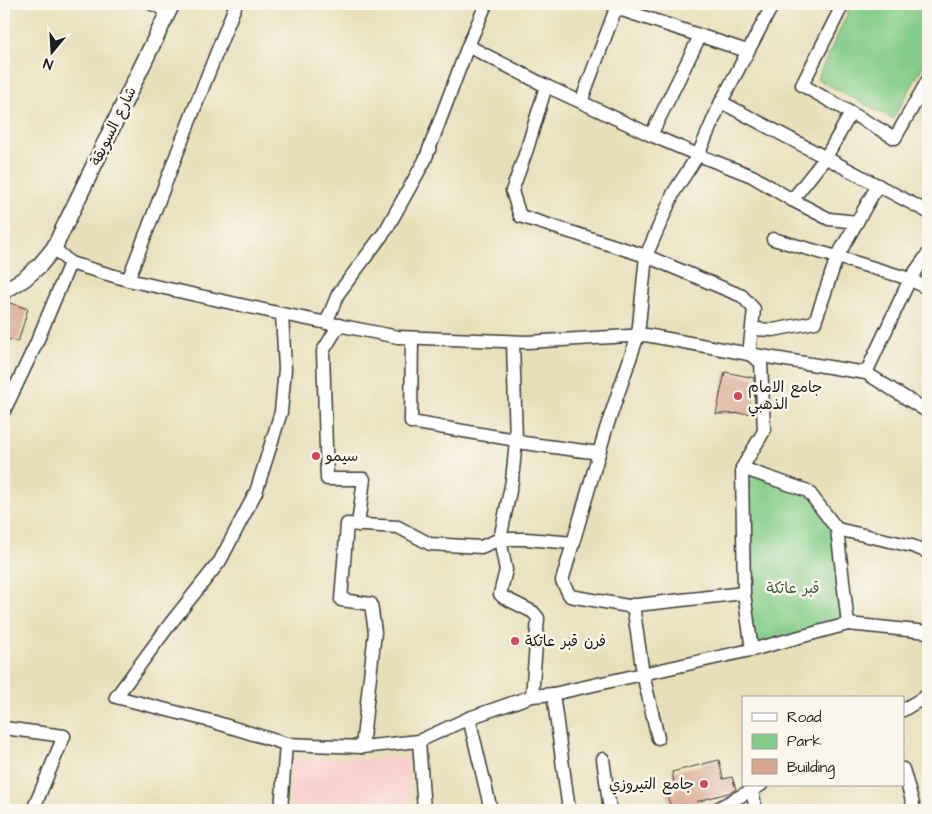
<svg xmlns="http://www.w3.org/2000/svg" width="932" height="814" font-family="'Architects Daughter','Playpen Sans Arabic',sans-serif">
  <rect width="100%" height="100%" fill="#fbf7ec"/>
  <filter id="ink" filterUnits="userSpaceOnUse"><feTurbulence type="fractalNoise" baseFrequency=".02" numOctaves="2"/><feDisplacementMap in="SourceGraphic" scale="10" xChannelSelector="R" yChannelSelector="G"/><feConvolveMatrix kernelMatrix="1 2 1 2 8 2 1 2 1" color-interpolation-filters="sRGB"/></filter>
  <filter id="wash" filterUnits="userSpaceOnUse"><feTurbulence type="fractalNoise" baseFrequency=".0096" numOctaves="4" result="noise"/><feDisplacementMap in="SourceGraphic" scale="20" xChannelSelector="R" yChannelSelector="G"/><feGaussianBlur stdDeviation="1.12" result="paint"/><feColorMatrix in="noise" values="0 0 0 0 0 0 0 0 0 0 0 0 0 0 0 0 0 1.4 0 .05"/><feComposite in="paint" operator="in"/></filter>
  <g filter="url(#wash)">
    <rect width="100%" height="100%" fill="#e8dfba"/>
    <path fill="#f7d0ce" d="M407,757L409,810H290L291,759Z"/>
    <g fill="#83cc89" stroke="#507452">
      <path d="M852,4H928V57L893,119L817,79Z"/>
      <path d="M745,469L808,491L837,529L846,625L755,649L744,593Z"/>
    </g>
    <g id="blocks">
      <g fill="#d6a68f">
        <path d="M4,301L28,309L18,342L4,338Z"/>
        <path d="M725,372L754,378L755,413L716,414Z"/>
        <path d="M719,760L723,779L732,777L736,789L731,792L696,802L703,810H685L684,805L671,807L666,792L675,789L672,772Z"/>
      </g>
    </g>
  </g>
  <g filter="url(#ink)">
    <use href="#blocks" fill-opacity="0" stroke="#3b3934" stroke-width="1"/>
    <g fill="none" stroke-linecap="round" stroke-linejoin="round">
      <g stroke="#3b3934" stroke-width="15">
        <g id="minor">
          <path d="M152,4L168,11"/>
          <path d="M843,4L802,85L895,138L928,80"/>
          <path d="M468,46L546,86L581,102L651,135L698,155L752,176L792,200L829,219L857,222"/>
          <path d="M546,86L527,149L512,191L520,216L646,256L742,296L754,309L749,354L761,362L764,431L742,468L744,593L752,650"/>
          <path d="M581,102L616,8L747,51"/>
          <path d="M721,102L928,212"/>
          <path d="M651,135L700,36"/>
          <path d="M792,200L826,157L851,113"/>
          <path d="M773,239L837,257L910,279L928,289"/>
          <path d="M70,263L128,280L282,314L398,337L527,342L646,335L749,354L866,373L928,412"/>
          <path d="M128,280L195,107L236,4"/>
          <path d="M282,314L285,369L281,412L256,492L220,561L170,624L116,697L211,721L286,744L362,747L419,741L469,718L532,696L553,694L755,649L848,624L928,632"/>
          <path d="M326,323L338,294L386,230L425,160L468,46L486,4"/>
          <path d="M339,325L323,351L327,479H364L358,525"/>
          <path d="M752,329L773,330L815,322L837,257L878,185"/>
          <path d="M412,338L411,422L516,440L524,443L599,453"/>
          <path d="M513,342L516,440L512,481L500,539L506,570L500,594L503,597L533,612L538,618L532,696"/>
          <path d="M866,373L910,279L928,254"/>
          <path d="M4,411L36,344L70,263L54,248"/>
          <path d="M742,468L808,491L837,529L848,624"/>
          <path d="M837,529L912,546L928,552"/>
          <path d="M744,593L628,606L570,596L562,581L606,429L638,335L646,256L674,192L698,155L721,102L773,4"/>
          <path d="M633,605L643,674L658,738"/>
          <path d="M553,694L569,810"/>
          <path d="M903,710L928,695"/>
          <path d="M469,718L491,810"/>
          <path d="M4,728L64,736L33,810"/>
          <path d="M419,741L424,810"/>
          <path d="M362,747L375,632L371,604L341,600L347,524L398,527L430,544L481,547L500,539H526L574,543"/>
          <path d="M603,759L610,810"/>
          <path d="M903,769L913,804"/>
          <path d="M752,791L756,810"/>
          <path d="M281,810L286,744"/>
          <path d="M715,810L761,785"/>
        </g>
      </g>
      <g stroke="#3b3934" stroke-width="18">
        <path id="tertiary" d="M4,291L24,279L40,265L54,248L172,4"/>
      </g>
      <use href="#minor" stroke="#fff" stroke-width="12"/>
      <use href="#tertiary" stroke="#fff" stroke-width="15"/>
    </g>
  </g>
  <g fill="#d1495b" stroke="#fbf7ec" stroke-width="2">
    <circle cx="738" cy="396" r="5"/>
    <circle cx="316" cy="456" r="5"/>
    <circle cx="515" cy="641" r="5"/>
    <circle cx="704" cy="784" r="5"/>
  </g>
  <g text-anchor="middle" stroke-width="5" stroke-linejoin="round" paint-order="stroke">
    <g font-size="15" fill="#1c1c1c" stroke="#fbf7ec">
      <text transform="translate(113 126) rotate(-64)" y="5">شارع السويقة</text>
    </g>
    <g font-size="15" fill="#1c1c1c" stroke="#fbf7ec" text-anchor="start">
      <text x="748" y="392">جامع الامام<tspan x="748" dy="17">الذهبي</tspan></text>
      <text x="326" y="461">سيمو</text>
      <text x="525" y="646">فرن قبر عاتكة</text>
      <text x="694" y="789" text-anchor="end">جامع التيروزي</text>
    </g>
    <g font-size="15" fill="#405a42" stroke="#fbf7ec">
      <text x="793" y="593">قبر عاتكة</text>
    </g>
  </g>
  <rect width="932" height="814" fill="none" stroke="#fbf7ec" stroke-width="20"/>
  <rect x="742" y="696" width="162" height="90" fill="#fbf7ec" stroke="#a29f99"/>
  <rect x="752" y="713" width="25" height="8" fill="#ffffff" stroke="#a29f99"/>
  <text x="787" y="722" font-size="15" fill="#1c1c1c">Road</text>
  <rect x="752" y="734" width="25" height="15" fill="#83cc89" stroke="#a29f99"/>
  <text x="787" y="746" font-size="15" fill="#1c1c1c">Park</text>
  <rect x="752" y="759" width="25" height="15" fill="#d6a68f" stroke="#a29f99"/>
  <text x="787" y="772" font-size="15" fill="#1c1c1c">Building</text>
  <g transform="translate(52 52) rotate(198)" stroke="#fbf7ec" stroke-width="4" paint-order="stroke">
  <path d="M0-4L9 19L0 12L-9 19Z" fill="#1c1c1c"/>
  <text y="-8" font-size="14" font-weight="bold" text-anchor="middle" fill="#1c1c1c">N</text>
  </g>
</svg>
